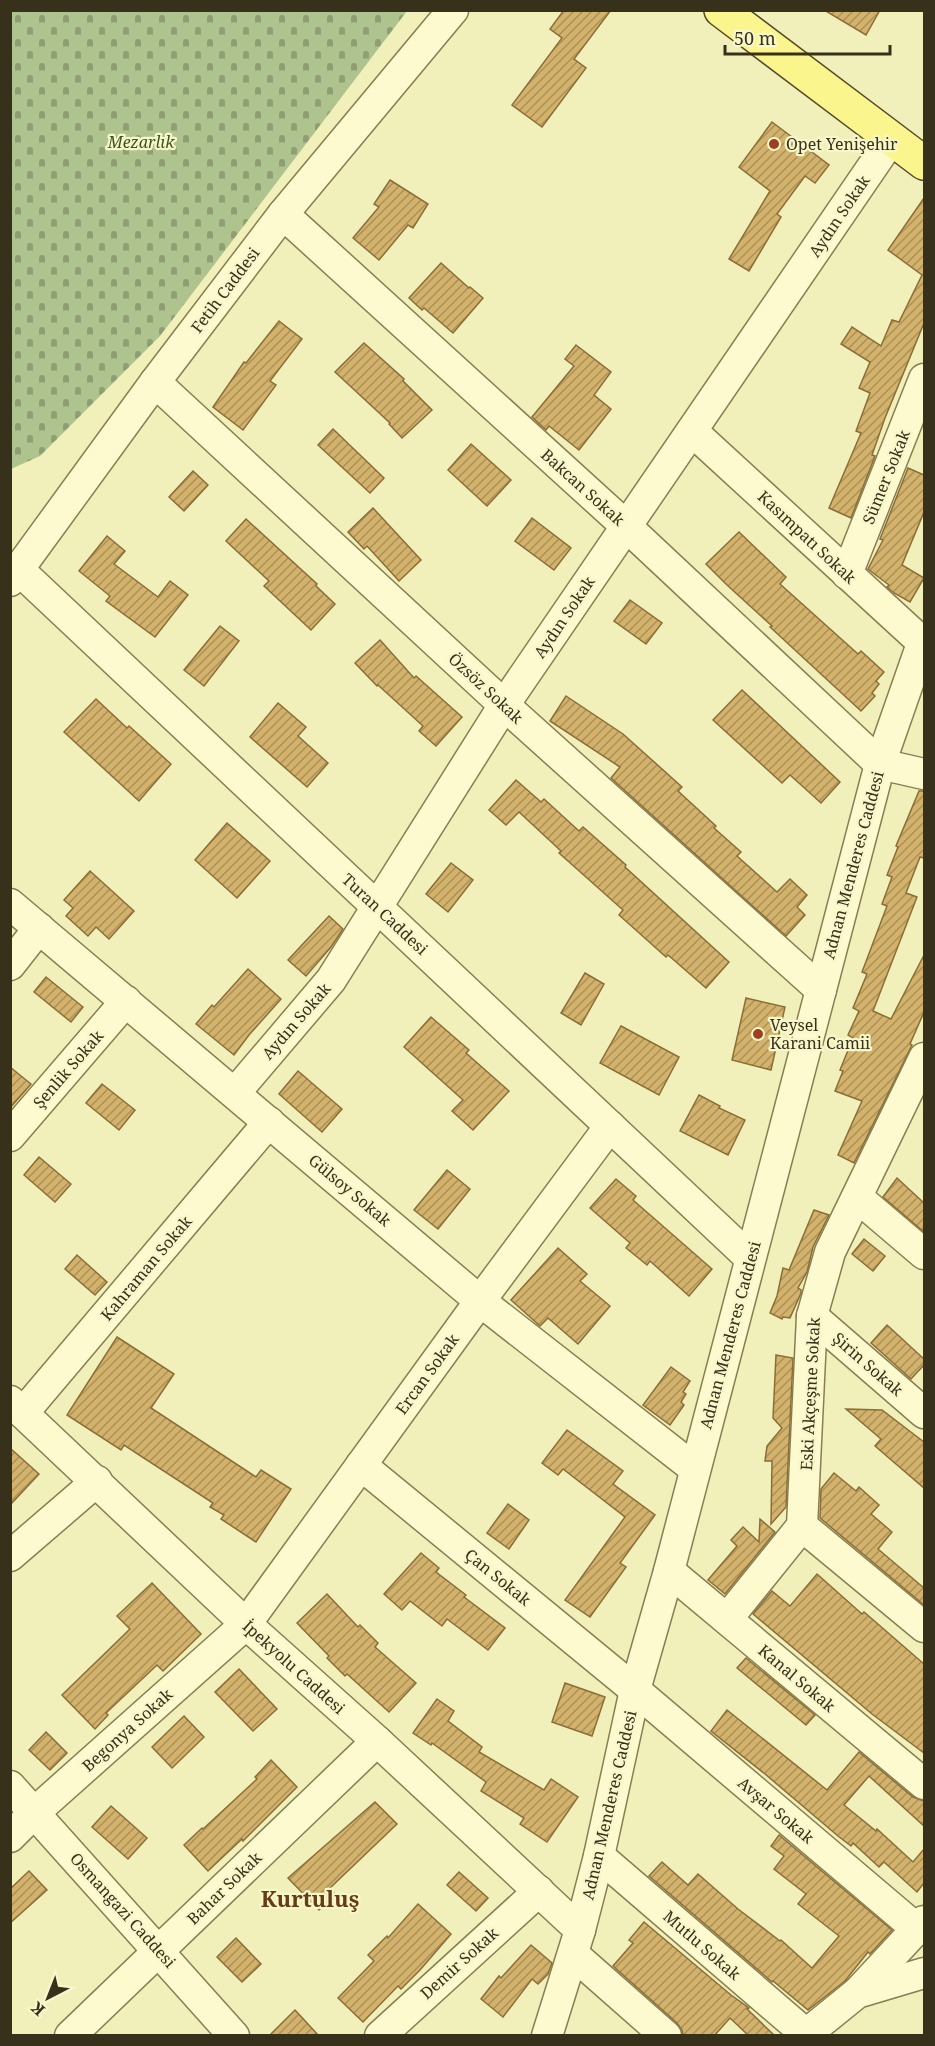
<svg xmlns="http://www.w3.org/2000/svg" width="935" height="2046" font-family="'Noto Serif',serif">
  <defs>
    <pattern id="cemetery-stones" width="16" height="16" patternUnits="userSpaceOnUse" patternTransform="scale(1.5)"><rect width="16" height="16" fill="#afc38e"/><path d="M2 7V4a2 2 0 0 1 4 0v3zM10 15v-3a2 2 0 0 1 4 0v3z" fill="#8f9f73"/></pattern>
    <pattern id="building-hatch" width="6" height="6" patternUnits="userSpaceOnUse" patternTransform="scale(1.5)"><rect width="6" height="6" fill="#d3b26c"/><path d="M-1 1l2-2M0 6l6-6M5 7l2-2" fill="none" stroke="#ac9158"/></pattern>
  </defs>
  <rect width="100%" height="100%" fill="#f1f0ba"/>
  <path fill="url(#cemetery-stones)" d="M11,10L407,11L160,336L40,456L11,469Z"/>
  <g fill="url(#building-hatch)" stroke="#8b6e37" stroke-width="1.5">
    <path d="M564,10H611L574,59L586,68L542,127L512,105L562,38L550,29Z"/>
    <path d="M824,10H880L866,35Z"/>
    <path d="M772,122L829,165L815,183L805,176L777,214L781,217L749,271L729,259L770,191L739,167Z"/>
    <path d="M390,180L428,204L413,228L408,225L379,260L353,238L379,207L374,204Z"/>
    <path d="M924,198V323L885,418L872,455L875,456L851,518L829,508L861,433L856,431L870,393L859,388L870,362L841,344L852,327L881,346L892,320L899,322L922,275L888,250Z"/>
    <path d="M441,263L469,288L470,287L483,298L453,333L424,308L422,310L409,298Z"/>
    <path d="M279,321L302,339L270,381L276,385L243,430L213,407L244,362L246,363Z"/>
    <path d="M364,343L404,379L403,381L432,410L402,438L389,424L390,423L335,372Z"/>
    <path d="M576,345L611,372L594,395L611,409L579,450L549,426L546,430L532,417L574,366L565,359Z"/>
    <path d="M333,429L384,478L370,493L318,445Z"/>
    <path d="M471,444L511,480L487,506L448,470Z"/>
    <path d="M908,468L924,475V512L902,565L924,578L910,602L894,593L887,587L889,585L868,569L883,540L880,539Z"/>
    <path d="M193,471L208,485L184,511L169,497Z"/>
    <path d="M373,508L421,560L399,581L367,546L364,549L348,532Z"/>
    <path d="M532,518L571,548L554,570L515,541Z"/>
    <path d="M246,519L317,584L316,586L335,604L311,630L264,586L269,581L226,541Z"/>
    <path d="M739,532L786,577L780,584L858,654L861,651L884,672L876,681L879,684L872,693L875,696L861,711L770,627L772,626L727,585L706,564Z"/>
    <path d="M107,536L125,551L114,564L158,597L170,581L188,595L155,637L106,601L110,596L79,571Z"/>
    <path d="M630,600L662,623L646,644L614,621Z"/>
    <path d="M220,626L239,641L204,686L184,670Z"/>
    <path d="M380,640L414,678L416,676L462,717L436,746L419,731L423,726L378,685L377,686L355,663Z"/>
    <path d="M742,690L840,782L821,803L790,775L782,783L713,720Z"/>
    <path d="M566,696L623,734L682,787L678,791L716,826L714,828L741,852L737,856L777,892L790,879L807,895L797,907L805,915L786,936L611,778L620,767L550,721Z"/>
    <path d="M96,699L127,728L129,726L171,764L139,801L64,732Z"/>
    <path d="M278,703L306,727L298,736L328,763L307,787L250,737Z"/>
    <path d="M516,780L541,802L544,799L579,831L583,827L626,865L625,867L729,962L706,988L668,955L666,957L619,915L623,910L559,853L561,851L519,812L506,825L489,810Z"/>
    <path d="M919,791H924V858L920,857L906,893L917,897L873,1011L891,1019L924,955V1012L910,1044L912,1045L854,1163L838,1155L862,1101L835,1091L843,1071L840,1070L853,1038L848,1035L859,1011L853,1008L867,974L862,972L887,906L882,904L892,877L887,875L898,847L896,846Z"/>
    <path d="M227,823L270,861L237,898L195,860Z"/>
    <path d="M451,863L473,880L448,912L426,894Z"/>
    <path d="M90,871L134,911L109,939L96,927L88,936L66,916L73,908L64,900Z"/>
    <path d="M329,916L343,929L331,947L306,976L288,960Z"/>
    <path d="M248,969L281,999L249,1035L234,1055L196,1024L212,1005L214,1007Z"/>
    <path d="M585,973L604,984L581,1025L561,1013Z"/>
    <path d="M46,977L83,1007L71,1022L34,992Z"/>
    <path d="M746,998L785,1007L771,1070L732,1060Z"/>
    <path d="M431,1017L469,1050L466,1053L509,1091L473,1130L452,1111L463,1100L404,1047Z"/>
    <path d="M621,1026L679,1057L659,1095L600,1063Z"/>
    <path d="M10,1067L31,1084L10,1108Z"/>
    <path d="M298,1071L342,1109L322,1132L279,1094Z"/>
    <path d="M102,1084L135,1110L119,1130L86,1103Z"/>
    <path d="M699,1095L720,1106L719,1108L745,1120L728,1155L680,1131Z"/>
    <path d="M39,1157L71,1184L55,1202L24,1175Z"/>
    <path d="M447,1170L470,1189L438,1229L414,1210Z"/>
    <path d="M897,1178L924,1203V1232L883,1197Z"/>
    <path d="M616,1179L636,1196L633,1200L712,1269L689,1296L650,1261L647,1265L626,1248L630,1243L590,1208Z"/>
    <path d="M814,1210L829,1215L813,1247L807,1272L798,1288L801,1290V1293L790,1318L783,1317L782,1319L770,1313L777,1296L783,1268L789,1270Z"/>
    <path d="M864,1239L885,1256L873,1271L852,1254Z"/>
    <path d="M558,1248L587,1274L580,1281L610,1306L578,1344L548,1318L540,1326L511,1300Z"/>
    <path d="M77,1255L107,1282L95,1295L65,1269Z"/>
    <path d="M887,1325L924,1359V1365L911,1379L871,1343Z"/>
    <path d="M117,1337L174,1374L151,1408L256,1477L261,1470L291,1489L256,1542L221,1519L224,1515L210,1507L213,1503L124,1445L121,1450L67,1415Z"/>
    <path d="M776,1355L793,1358L786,1507L771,1524L772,1461H765L767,1446L782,1428L773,1418Z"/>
    <path d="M671,1367L690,1381L683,1392L686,1394L681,1402L684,1405L670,1425L643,1405Z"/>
    <path d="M846,1409L882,1410L924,1442V1488L875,1446L881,1439Z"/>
    <path d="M567,1430L623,1471L613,1484L655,1515L620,1563L626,1567L590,1617L565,1600L625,1517L563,1469L558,1475L542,1463Z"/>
    <path d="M10,1448L39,1474L10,1505Z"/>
    <path d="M834,1473L856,1491L859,1487L879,1505L871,1514L892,1532L878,1549L924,1588V1605L820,1518L821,1489Z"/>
    <path d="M508,1504L529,1520L509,1549L487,1533Z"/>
    <path d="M760,1519L775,1532L725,1594L708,1580L737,1546L731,1540L743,1527L759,1542Z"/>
    <path d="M421,1553L439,1568L436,1572L466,1595L464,1597L505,1628L488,1650L447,1619L442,1626L410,1601L402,1610L384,1594Z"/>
    <path d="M817,1574L862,1614L864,1612L924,1664V1753L872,1714L753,1614L772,1591L790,1606Z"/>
    <path d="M152,1583L201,1634L163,1671L157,1665L106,1713L108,1715L95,1729L62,1695L130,1629L117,1616Z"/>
    <path d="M327,1594L358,1627L360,1625L378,1643L375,1647L416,1683L389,1712L347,1674L345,1676L327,1658L329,1656L297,1623Z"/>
    <path d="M746,1658L815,1715L806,1725L737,1668Z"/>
    <path d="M239,1669L277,1709L253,1731L215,1692Z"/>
    <path d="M565,1683L605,1697L592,1736L552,1722Z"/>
    <path d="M437,1699L454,1711L448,1721L482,1747L479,1752L544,1790L551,1779L578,1797L547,1842L520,1824L524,1818L481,1791L486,1782L432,1743L431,1745L413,1733Z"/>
    <path d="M727,1710L827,1790L859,1752L913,1797L924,1801V1826L869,1776L844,1805L876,1831L877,1829L913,1862L924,1849V1883L917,1892L884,1862L879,1867L853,1843L851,1846L838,1836L765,1774L711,1731Z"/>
    <path d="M184,1716L204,1737L172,1768L152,1747Z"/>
    <path d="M46,1732L67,1753L50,1770L29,1750Z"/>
    <path d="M271,1760L297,1787L243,1841L242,1839L208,1871L184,1845L202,1828L203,1829L257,1779L255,1777Z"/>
    <path d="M375,1802L397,1824L330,1888L335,1894L319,1910L288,1878Z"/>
    <path d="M111,1806L147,1838L128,1859L92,1827Z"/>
    <path d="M779,1835L892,1930L870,1954L868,1952L845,1981L808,2010L773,1981L772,1982L649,1876L662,1862L688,1885L698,1874L738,1909L780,1941L781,1940L812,1968L839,1936L798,1904L806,1894L774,1869L784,1856L771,1846Z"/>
    <path d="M29,1871L47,1890L10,1923V1889Z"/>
    <path d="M459,1872L488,1898L476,1911L447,1885Z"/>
    <path d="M418,1904L451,1934L420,1970L401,1989L398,1986L363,2022L338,1998L374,1961L368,1955L387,1936L388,1938Z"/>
    <path d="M644,1922L731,1995L749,2008L747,2009L775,2036H749L730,2018L714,2036H683L682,2030L677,2023L613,1966L633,1943L629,1940Z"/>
    <path d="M236,1938L261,1964L242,1982L217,1957Z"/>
    <path d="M531,1945L552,1963L548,1974L538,1984L532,1979L503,2017L481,1999L499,1976L501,1978Z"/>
    <path d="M295,2010L319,2036H269Z"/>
  </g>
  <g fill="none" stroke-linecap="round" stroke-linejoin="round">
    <g stroke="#897e53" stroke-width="33">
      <g id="minor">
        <path d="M283,214L626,526L880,764L924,774"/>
        <path d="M155,382L504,705L821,990"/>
        <path d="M692,431L923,643"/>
        <path d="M19,570L750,1258"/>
        <path d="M847,574L924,379"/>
        <path d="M10,581L155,382L283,214L453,10"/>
        <path d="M10,904L480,1301L695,1469"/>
        <path d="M10,965L39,928"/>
        <path d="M235,1093L331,980L504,705L892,138"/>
        <path d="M10,1136L126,1001"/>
        <path d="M857,1197L924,1254"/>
        <path d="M812,1316L924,1413"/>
        <path d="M10,1401L246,1624L377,1741L580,1930"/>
        <path d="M23,1413L269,1122"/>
        <path d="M361,1465L635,1690L918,1930"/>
        <path d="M802,1526L924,1627"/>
        <path d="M10,1556L97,1481"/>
        <path d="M669,1571L924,1784"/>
        <path d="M727,1619L802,1526L812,1316L830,1252L924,1058"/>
        <path d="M10,1786L234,2036"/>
        <path d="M10,1837L35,1812L246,1624L480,1301L610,1126"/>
        <path d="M599,1856L806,2034"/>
        <path d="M573,1954L666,2036"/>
        <path d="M859,1991L924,1921"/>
        <path d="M70,2036L377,1741"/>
        <path d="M380,2036L539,1891"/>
        <path d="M547,2036L580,1930L599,1856L635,1690L669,1571L880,764L924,638"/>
        <path d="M804,2036L857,1993L924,1973"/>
      </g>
    </g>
    <g stroke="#564a28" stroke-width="36">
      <path id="major" d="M721,10L924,163"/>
    </g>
    <use href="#minor" stroke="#fcface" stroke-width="30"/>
    <use href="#major" stroke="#faf58d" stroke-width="33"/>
  </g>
  <g fill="#9e3f1e" stroke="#f8f7ca" stroke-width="2">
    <circle cx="774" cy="144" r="6"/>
    <circle cx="758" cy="1034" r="6"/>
  </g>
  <g text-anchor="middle" stroke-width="4.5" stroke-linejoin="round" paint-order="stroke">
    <g font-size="16" font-style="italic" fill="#39551e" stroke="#f8f7ca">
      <text x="141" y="148">Mezarlık</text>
    </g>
    <g font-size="16" fill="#37301a" stroke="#f8f7ca" text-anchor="start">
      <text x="786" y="150">Opet Yenişehir</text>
      <text x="770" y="1031">Veysel<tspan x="770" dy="18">Karani Camii</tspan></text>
    </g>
    <g font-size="16" fill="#37301a" stroke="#f8f7ca">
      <text transform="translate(839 216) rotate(-56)" y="6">Aydın Sokak</text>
      <text transform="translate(225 290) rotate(-53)" y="6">Fetih Caddesi</text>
      <text transform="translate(886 477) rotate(-68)" y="6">Sümer Sokak</text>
      <text transform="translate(583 487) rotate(42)" y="6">Bakcan Sokak</text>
      <text transform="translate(807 537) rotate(43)" y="6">Kasımpatı Sokak</text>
      <text transform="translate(564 617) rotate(-56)" y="6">Aydın Sokak</text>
      <text transform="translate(486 688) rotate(43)" y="6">Özsöz Sokak</text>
      <text transform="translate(853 865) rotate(-75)" y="6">Adnan Menderes Caddesi</text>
      <text transform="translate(385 914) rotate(43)" y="6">Turan Caddesi</text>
      <text transform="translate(296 1021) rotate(-49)" y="6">Aydın Sokak</text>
      <text transform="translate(68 1069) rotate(-49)" y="6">Şenlik Sokak</text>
      <text transform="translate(350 1190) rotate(40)" y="6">Gülsoy Sokak</text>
      <text transform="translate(146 1268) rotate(-50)" y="6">Kahraman Sokak</text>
      <text transform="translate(730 1335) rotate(-75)" y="6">Adnan Menderes Caddesi</text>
      <text transform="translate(868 1364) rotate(41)" y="6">Şirin Sokak</text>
      <text transform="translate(427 1374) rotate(-54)" y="6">Ercan Sokak</text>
      <text transform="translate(810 1394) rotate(-87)" y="6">Eski Akçeşme Sokak</text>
      <text transform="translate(498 1577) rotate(39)" y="6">Çan Sokak</text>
      <text transform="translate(294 1667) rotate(42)" y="6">İpekyolu Caddesi</text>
      <text transform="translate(797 1678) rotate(40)" y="6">Kanal Sokak</text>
      <text transform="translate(127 1730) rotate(-42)" y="6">Begonya Sokak</text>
      <text transform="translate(609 1805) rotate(-77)" y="6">Adnan Menderes Caddesi</text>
      <text transform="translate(776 1810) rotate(40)" y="6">Avşar Sokak</text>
      <text transform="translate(224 1888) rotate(-44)" y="6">Bahar Sokak</text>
      <text transform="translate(123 1910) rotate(48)" y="6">Osmangazi Caddesi</text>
      <text transform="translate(702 1945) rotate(41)" y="6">Mutlu Sokak</text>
      <text transform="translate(459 1963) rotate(-42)" y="6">Demir Sokak</text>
    </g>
    <g font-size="22" font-weight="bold" fill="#673c15" stroke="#f8f7ca">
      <text x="310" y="1907">Kurtuluş</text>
    </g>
  </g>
  <rect width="935" height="2046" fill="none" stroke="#37301a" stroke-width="24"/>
  <g transform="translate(48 1998) rotate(222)" stroke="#f8f7ca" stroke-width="4.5" paint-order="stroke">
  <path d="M0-4.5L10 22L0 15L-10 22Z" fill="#37301a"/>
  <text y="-9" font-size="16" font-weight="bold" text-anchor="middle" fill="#37301a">K</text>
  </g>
  <path d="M725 45v9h165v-9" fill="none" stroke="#37301a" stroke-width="3"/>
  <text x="734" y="45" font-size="18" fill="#37301a" stroke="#f8f7ca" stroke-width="4.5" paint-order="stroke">50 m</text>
</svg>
